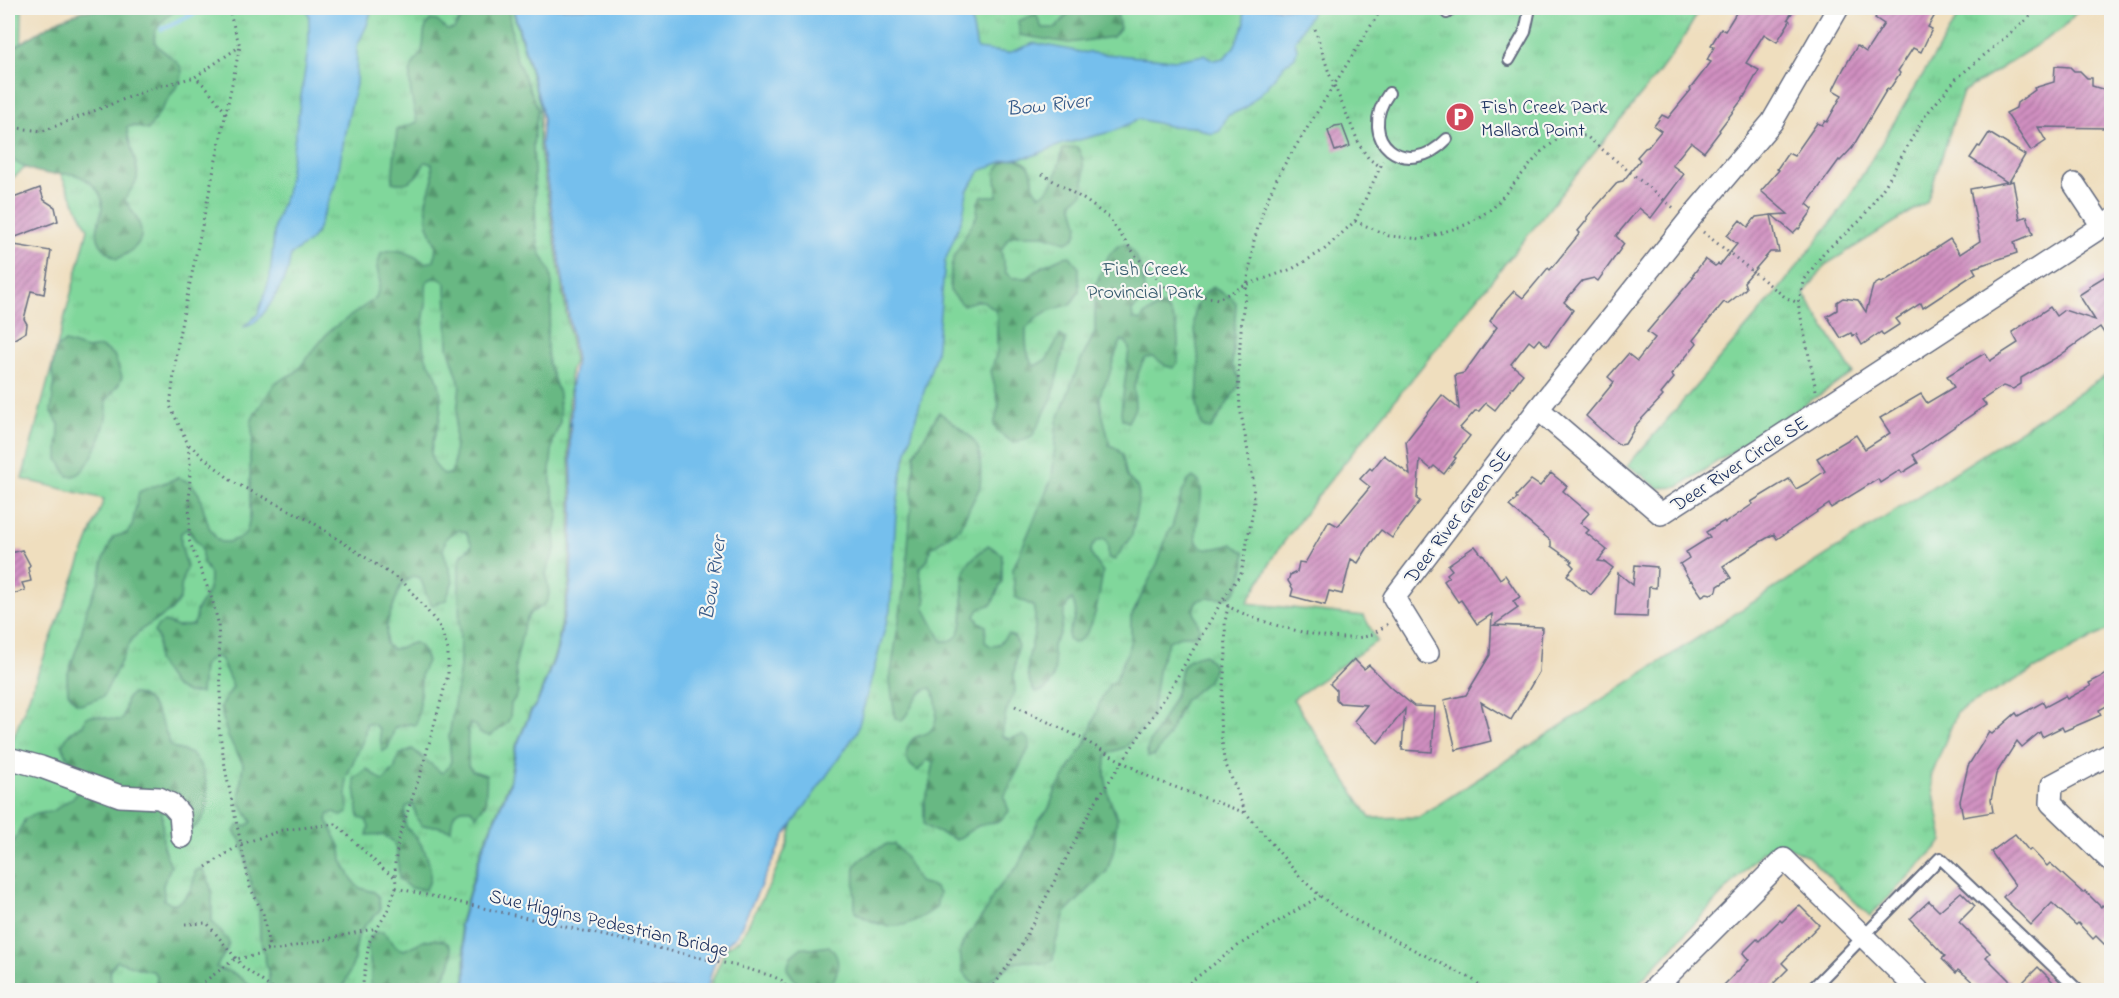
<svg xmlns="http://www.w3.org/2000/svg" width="2119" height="998" font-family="'Indie Flower',sans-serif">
  <defs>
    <pattern id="grass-tufts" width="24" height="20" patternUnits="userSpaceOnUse" patternTransform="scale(1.5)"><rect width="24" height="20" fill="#80d79b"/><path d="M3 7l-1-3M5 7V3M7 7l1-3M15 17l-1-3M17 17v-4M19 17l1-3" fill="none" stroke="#6eb988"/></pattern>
    <pattern id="forest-firs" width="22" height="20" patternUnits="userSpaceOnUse" patternTransform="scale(1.5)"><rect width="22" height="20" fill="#68b883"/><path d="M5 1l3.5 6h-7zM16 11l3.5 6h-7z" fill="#55966e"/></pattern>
    <pattern id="building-hatch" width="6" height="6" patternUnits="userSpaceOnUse" patternTransform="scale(1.5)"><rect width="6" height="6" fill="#d08fc0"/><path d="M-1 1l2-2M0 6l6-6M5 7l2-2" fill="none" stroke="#a8759f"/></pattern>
  </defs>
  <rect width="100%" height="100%" fill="#f6f6f2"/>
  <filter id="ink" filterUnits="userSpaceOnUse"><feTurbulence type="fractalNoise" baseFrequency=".0167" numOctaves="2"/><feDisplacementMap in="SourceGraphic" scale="12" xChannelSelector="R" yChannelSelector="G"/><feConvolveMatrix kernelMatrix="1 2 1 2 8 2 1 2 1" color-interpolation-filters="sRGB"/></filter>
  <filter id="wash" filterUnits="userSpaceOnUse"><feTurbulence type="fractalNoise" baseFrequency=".008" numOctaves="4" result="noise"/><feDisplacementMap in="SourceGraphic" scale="24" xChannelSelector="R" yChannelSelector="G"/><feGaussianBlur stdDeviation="1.35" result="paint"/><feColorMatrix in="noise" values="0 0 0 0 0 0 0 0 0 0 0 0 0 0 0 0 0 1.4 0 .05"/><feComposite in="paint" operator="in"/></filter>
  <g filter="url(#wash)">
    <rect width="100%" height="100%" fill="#efdebe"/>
    <g fill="url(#grass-tufts)" stroke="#4e837c" stroke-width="1.5">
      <path d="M8,8H22L21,67L126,8H512L540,106L539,144L574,361L570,372V388L568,438L571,499L569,582L556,651L537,702L530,712L515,748L509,783L481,850L459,926L465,955V980L461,990H8V752L104,499L22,479L88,229L48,149L8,182Z"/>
      <path d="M849,8H1701L1679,45L1657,75L1316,498L1278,550L1247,603L1364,616L1377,641L1293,699L1370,818L1419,817L2111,372V628L1957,712L1931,777L1943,841L1870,916L1806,855L1785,845L1762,852L1632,990H710L712,981L726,948L740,939L769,886L788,843L801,786Z"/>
      <path d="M1963,8H2080L2062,29L1963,92L1927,202L1825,265L1804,294L1853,373L1678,487L1659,488L1628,465L1777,292L1841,210Z"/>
    </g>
    <g fill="url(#forest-firs)" stroke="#427470" stroke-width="1.5" fill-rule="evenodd">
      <path d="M118,8H179C173,12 166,17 161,23C140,47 172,52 180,66C183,71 182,76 181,80L148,130L134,126L127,127C127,142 140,166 137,179C135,185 128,193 125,200C143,227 153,242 117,259C76,234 114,215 98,191C93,184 84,177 76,175C68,172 57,175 48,174C36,172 14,166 9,154C3,139 13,131 14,119C14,109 8,101 8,92C6,79 8,65 8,51L57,21L83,11Z"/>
      <path d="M468,8H508L515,55L538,109L533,144L536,232L540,252L550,271L552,284L551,314L547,333V347L548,362L559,394L560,422L553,441L550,471L552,491L559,512L555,532L556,547L546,573L549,593L548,600L543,606L530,613L524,625L515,666L518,693L511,704L510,718L506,724L490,736L479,733L477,726L470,724C465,735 469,752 468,766L473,771L486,775C488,785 484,793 486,803L476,816L471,809C454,807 452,815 451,830L436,826H422L417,819L413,804L406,807C405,813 404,820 406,826C408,831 413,833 416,837C426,850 437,875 425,890L410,888L399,879C397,853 401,831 367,835L369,827L366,820L359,818L354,779L367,769L383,781L394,770L399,755L412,749L442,773L448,768L451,761L449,737L460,667L459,564L462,555L472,545L466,532L458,530L446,538L443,550L453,581L446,600L432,605C425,598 425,587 420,578L413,576L401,585L387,623L386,644L391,649C413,648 415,630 427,661L421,674L420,704L416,725L409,724L395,727L388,748L382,752L379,729L373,724H366L364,738L346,778L348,813L341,816L335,812L329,814L327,820L341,848L342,861L355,884L360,888L374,892L379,897L380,911L365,925L358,936L353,964L342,990H260L269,984V976L260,937L259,905L254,897L242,843L234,831L239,825L246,826L252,822L240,803V788L243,764L228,737L220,707L233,687L220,658L213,657L203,666L201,693H187L174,686L157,661L158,638L154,632L158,625L165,622L178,627L193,625L196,619V611L209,591L210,575L203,562L201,547L187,529L181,533V546L187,566L182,580L180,599L172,610L142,629L132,639L103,697L83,704L76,703L68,692L67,676L80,639L87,608L99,581L104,558L113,537L127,533L132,526L139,492C151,485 165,485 178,477L191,483L199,494L209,527L216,538L221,542H228L242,537L247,531L250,516V454L253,438L251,423L254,415L275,383L296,372L329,331L376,298L380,283L377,267L381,253C397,245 413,256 426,263L434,261L436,246L428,225L426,201L433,179L432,164L425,162C418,177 409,187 392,182L397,130L417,122C414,109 406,79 412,67C414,61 420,56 422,51C426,38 420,34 430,20L437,21L447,30L454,29ZM433,278H440L446,284L448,347L460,384L455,432L454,465L451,473L445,475C419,456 437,439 440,416C442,404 441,386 436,375C433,368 427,362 425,355C420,337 423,321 426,304C427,296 425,289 427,281Z"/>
      <path d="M1073,8H1123L1117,13L1120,28L1113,37L1068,43L1020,35L1018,21L1036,14L1042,28H1056Z"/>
      <path d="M1077,147C1085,158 1085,179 1083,193L1072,202L1078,225L1077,233L1073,239L1066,242L1044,235H1015L1008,238L1001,251L1006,273L1012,278H1027L1043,266L1063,257L1070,256L1079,268V292L1070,305C1049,309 1041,312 1026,329C1026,342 1025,357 1035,366L1047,359L1060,335L1066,339L1052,398L1033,435L1026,439L1013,443L997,431L994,425L999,405L991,371L997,352V317L995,310L983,301H976L963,305L950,291L951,268L954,256L977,215L978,202L982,196H997C998,175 988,169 1013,157C1033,165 1032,168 1034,189L1040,195C1057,188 1058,164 1063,149Z"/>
      <path d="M1126,244C1139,256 1148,282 1142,300C1140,304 1135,308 1132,311L1133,319L1141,321L1144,315L1162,305C1181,320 1178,340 1178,363L1173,368L1166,366L1154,357L1146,358L1142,363L1134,385L1135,408L1128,422L1122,419L1121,412L1129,349L1127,343L1122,340C1114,353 1113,362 1109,376C1106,383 1100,389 1100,398C1100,413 1108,429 1109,445L1116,448L1122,454L1127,477L1137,487L1139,495L1132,535L1115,560L1108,558V545L1105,539C1095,540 1092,544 1090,553L1103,572C1099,592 1096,638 1073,643L1068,639C1068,621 1082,623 1072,599C1062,607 1064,622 1060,634C1058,638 1054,642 1053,646C1052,651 1054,656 1054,660C1056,674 1051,693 1035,692C1015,661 1043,640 1033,606L1015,597L1013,569L1052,478L1057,422L1079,364L1095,332V286L1109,255L1119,245Z"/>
      <path d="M1212,287L1232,298L1236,304L1232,365L1239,378V385L1211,429L1204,428L1201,423L1197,404L1199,362L1194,322L1195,309L1202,296Z"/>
      <path d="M65,342L87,349L101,347L114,355L122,377L119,384L106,401C111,418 94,459 81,472C77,476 73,476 68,476L58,459L59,424L51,412L54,385L52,371L55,350Z"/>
      <path d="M939,412C951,422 972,434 978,448C981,457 981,478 980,487L959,529L931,548L927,561L919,569L926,599L924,607L942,641C974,646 958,586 965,569C969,559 981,552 988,545L1002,554V581L992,604L979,609L975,616L979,622L986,626L985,642L991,646L999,644L1008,634L1014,637L1018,644L1014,675L1015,691L1006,712L1002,736L1009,739L1023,735L1029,740V748L1004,797L1009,811C999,825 992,822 978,826C971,829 963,836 956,840C945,833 932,833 924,824V802L929,789L934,762L927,760L918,771C915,769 909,765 908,761C904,754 909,740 916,737C920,735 925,735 929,732C940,723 938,698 931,688C914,691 913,711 901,721L895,718L890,680L906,574L915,453Z"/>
      <path d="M1193,477C1197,480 1201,482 1201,488C1205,515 1173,564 1232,544L1245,553C1245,567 1241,596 1224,598C1212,600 1209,594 1196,602L1193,609L1200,629L1196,635H1182L1169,641L1159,665L1151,719L1135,735L1126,747L1111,752L1106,758L1105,775L1109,797L1117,818L1114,849L1107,871L1065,913L1055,945L1053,960L1047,964L1026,961L1014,963L984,984L977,985L971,982L962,971L960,950L963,942L985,912L994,893L1018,866L1039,820L1048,810L1056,790L1086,742L1102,697L1109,685L1115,681L1128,651L1131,638V617L1159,560L1168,532L1172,527L1182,493L1188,481Z"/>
      <path d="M1205,654L1214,665L1212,673L1207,682L1184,701L1168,736L1155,755L1148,757L1147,750L1149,744C1159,726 1170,709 1177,690C1180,682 1178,673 1182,668C1188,658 1195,656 1205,654Z"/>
      <path d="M132,694C154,693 164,729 171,746C178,751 186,750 192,755C208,769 213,804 200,822C198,825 193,828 189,830L168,809L162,812L163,847L171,866L163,885L164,900C182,912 195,887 195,871L202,868L209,881L212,894V921L229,942L227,950L216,967C223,972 228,970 235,974C242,978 248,985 255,990H155L157,977L153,971C143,971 129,964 117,961L110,969L111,982L116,987L124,985L131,990H8V958L13,953V945L8,937V854L25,819L32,815L53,811L75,796L85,784V776C74,767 66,758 62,745C67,734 73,730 83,725L86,717C98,713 109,721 121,720C126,713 124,706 127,698Z"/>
      <path d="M887,844H894L904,855L919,882L934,887L939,893L936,908C905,930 888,933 855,912C855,905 854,870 855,867C859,857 878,849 887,844Z"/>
      <path d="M376,932H383L398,948L404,950C411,947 419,942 427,940C468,934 451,977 431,990H371V967L367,944L371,937Z"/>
      <path d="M829,946C844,959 837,975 829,990H805L799,986L787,969L791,956L802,947L810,949Z"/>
    </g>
    <g fill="#74bfed" stroke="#4877a6" stroke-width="1.5">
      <path d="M306,8H372L367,25L357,46L356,84L345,132L337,180L316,233L310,241L291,255C289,262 289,271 285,278C277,292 262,325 244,327L258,314L270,278L275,224L287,190L309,43V15Z"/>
      <path d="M513,8H967L970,13L977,49L1008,53L1035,43L1080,52L1176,60L1205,55L1214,60L1224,58L1234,47L1245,23L1243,8H1314L1295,41L1297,49L1295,57L1284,65L1268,86L1245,108L1227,116L1220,131L1212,134L1195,127L1169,126L1139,119L1114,131L1063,144L1032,156L1006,160L980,171L967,191L963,215L945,261L936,353L916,417L902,471L896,513L890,610L857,732L785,835L737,935C716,951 712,966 707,990H462L466,980V954L460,926L483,848L510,784L516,748L531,712L538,702L557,652L571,582L573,500L570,438L572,395L571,388L576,360L541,144L543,120L541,106Z"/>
    </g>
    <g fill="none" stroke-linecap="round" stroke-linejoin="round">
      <path stroke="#74bfed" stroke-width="5" d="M162,29L205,8"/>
    </g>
    <g id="blocks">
      <g fill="url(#building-hatch)">
        <path d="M1739,8H1795L1788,19L1790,21L1777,42L1764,34L1746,63L1759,70L1744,97L1719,130L1720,131L1704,152L1691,142L1672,165L1684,174L1651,218L1639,208L1616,236L1624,244L1598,281L1594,278L1582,281L1564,302L1573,310L1547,346L1539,339L1534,345L1529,341L1511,364L1523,374L1495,410L1486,403L1479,411H1475L1460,428L1470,436L1454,457L1456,458L1444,474L1434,466L1431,469L1420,460L1417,499L1420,501L1392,538L1381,530L1370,544L1358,563L1351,559L1342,594L1329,591L1325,605L1291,596L1293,589L1288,581L1290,575L1297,572L1299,562L1305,563L1329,521L1338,526L1370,487L1360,479L1370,468L1372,470L1384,455L1410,475L1406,441L1442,395L1459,409L1455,375L1464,373L1497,327L1490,321L1497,310L1514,291L1523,298L1548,268L1550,270L1580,233L1578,231L1587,220V217L1618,182L1623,181L1640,160L1637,157L1645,148L1648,147L1661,131L1654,126L1662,115L1668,118L1691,90L1690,89L1711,62L1707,60L1714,47L1711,45L1721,29L1725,31Z"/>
        <path d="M1881,8H1939L1928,27L1932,29L1921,52L1913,48L1898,71L1900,73L1889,90L1887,89L1852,148L1840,161L1839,160L1807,204L1813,209L1812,211L1799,229L1798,228L1793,233L1772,215L1788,214L1761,191L1779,170L1777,169L1788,153L1794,156L1817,123L1822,125L1825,121L1827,122L1842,95L1833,90L1844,68L1857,46L1866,52L1884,24L1875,18Z"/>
        <path d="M2055,66L2070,67L2074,71H2080L2087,78H2092V86L2112,92V128L2038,127L2046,141L2031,151L2006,113L2016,108L2017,103L2035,90L2034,88L2054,82Z"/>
        <path d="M1342,125L1350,146L1335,151L1328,131L1335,126Z"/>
        <path d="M1989,133L2025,155L2009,182L2013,181L2020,219L2027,216L2033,234L2014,242L2017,253L1973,268L1976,273L1923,308L1921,303L1896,319L1900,324L1883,335L1881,332L1862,345L1856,334L1853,336L1851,333L1841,338L1827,316L1837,310V302L1843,298L1858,300L1866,312L1873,286L1879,282L1882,283L1950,239L1960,254L1980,241L1970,189L2007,182L1970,158L1978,146L1980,147Z"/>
        <path d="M40,188L44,200L55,207L58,221L8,240V200Z"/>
        <path d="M1771,215L1779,252H1770L1744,282L1746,288L1741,293L1727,304L1724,302L1709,320L1693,340L1697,343L1671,375L1674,378L1661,394L1663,396L1634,427V429L1625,444L1620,445L1610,438L1586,416L1614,382L1608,377L1628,354L1637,361L1655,338L1647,332L1694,277L1692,276L1705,259L1715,266L1718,264L1720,265L1737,244L1727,236L1740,220L1748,227L1756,217Z"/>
        <path d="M8,244L51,251L44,294L31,291L24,319L27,324L26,332L8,343V307L12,275L8,274Z"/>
        <path d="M2112,272V345L2100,327L2059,356L2021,378V384L2013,389L2003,386L1982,400L1986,405L1913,455L1918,463L1902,473L1900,470L1880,483L1878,479L1831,508L1829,504L1777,539L1774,534L1760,542L1723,566L1731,578L1718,586L1717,591L1711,594L1707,593L1702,596L1691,580L1690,581L1680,564L1689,558L1686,552L1710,537L1706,532L1724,521L1725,523L1753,504L1751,502L1789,479L1796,489L1807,483L1825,471L1817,458L1856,435L1865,449L1890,433L1880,418L1921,394L1927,403L1954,387L1947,376L1985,353L1990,361L2018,343L2012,332L2050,307L2056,316L2064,310L2095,320L2079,295L2090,288L2089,286Z"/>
        <path d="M1551,473L1567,486L1563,491L1589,513L1580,523L1589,530L1586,533L1607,550L1598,561L1605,562L1613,568L1591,595L1585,590L1581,589L1567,575L1574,567L1570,563L1572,561L1551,546V541L1509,506L1517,499L1516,496L1531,480L1540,486Z"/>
        <path d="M1475,546L1482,555L1483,554L1500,579L1505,575L1520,597L1513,601L1518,608L1494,625L1542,627L1539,672L1511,720L1481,702L1491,741L1456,750L1444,700L1466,695L1490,655L1492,614L1477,624L1461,600L1458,602L1444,581L1449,577L1447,574L1452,570L1448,565Z"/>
        <path d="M9,547L11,553L22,550L30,565L28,568L31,581L22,583L25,590L8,596V548Z"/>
        <path d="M1635,565L1657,567L1656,588L1649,587L1647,617L1615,616L1618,573L1633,585Z"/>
        <path d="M1354,659L1364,669L1369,665L1392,688L1414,706L1435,707L1432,752L1402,750L1405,709L1378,743L1354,721L1367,705L1340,703L1336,699V690L1330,684Z"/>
        <path d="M2112,671V703L2099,710L2101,715L2064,731L2062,727L2042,737L2040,732L2022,747L2017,741L1996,774L1991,800L1993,812L1963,817L1960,801L1968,766L1989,732L1992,734L2016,713L2018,716L2043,702L2045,707L2065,696L2067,699L2091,686L2089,683Z"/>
        <path d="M2015,834L2029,851L2031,849L2047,866L2050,863L2083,893L2085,891L2101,907L2102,905L2112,914V952L2096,936L2093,939L2078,923L2076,925L2052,903L2031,925L2003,897L2015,885L1991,852Z"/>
        <path d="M1961,892L1975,906L1959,922L1990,953L1986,957L2019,990H1981L1965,975L1958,970L1956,973L1942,959L1945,956L1910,919L1929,901L1939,911Z"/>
        <path d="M1799,905L1819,925L1782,963L1788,969L1767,990H1719L1749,960L1743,953L1757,939L1759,941L1780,920L1782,922Z"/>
        <path d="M2038,967L2054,983L2047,990H2029L2022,983Z"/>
      </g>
    </g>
  </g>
  <g filter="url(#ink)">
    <use href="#blocks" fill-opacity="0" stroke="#656c80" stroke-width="1.5"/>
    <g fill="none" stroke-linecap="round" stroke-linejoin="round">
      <g stroke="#656c80" stroke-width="14">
        <g id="lane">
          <path d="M1447,13L1451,8"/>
          <path d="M1509,60L1525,32L1530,8"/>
          <path d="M1389,93C1355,140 1406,182 1447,139"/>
          <path d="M1811,990L1940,858L2078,990"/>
        </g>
      </g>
      <g stroke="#656c80" stroke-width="24">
        <g id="street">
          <path d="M1838,8L1772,122L1689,220L1538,409L1661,514L2112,220"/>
          <path d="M2074,184L2102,226"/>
          <path d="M1428,653L1394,598L1538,409"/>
          <path d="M2112,753L2052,785L2051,803L2112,862"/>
          <path d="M8,758L41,767L120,796L159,798L171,804L180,814L182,837"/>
          <path d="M1653,990L1784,859L1918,990"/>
        </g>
      </g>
      <g stroke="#656c80" stroke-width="3" stroke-dasharray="1.5 4.5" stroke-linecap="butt">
        <path d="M228,8L240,46L179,335L170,406L188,444L233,482L309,520L404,583L439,625L448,650V675L422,769L399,837L395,863L396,888L387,912L369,942L362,990"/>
        <path d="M1315,29L1329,73L1360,146L1369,159L1381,167"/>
        <path d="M226,113L207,88L195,77L239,47"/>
        <path d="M8,127L43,131L150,89L195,77"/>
        <path d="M1042,174L1085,200L1108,217L1136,256L1168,290L1218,299L1246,285L1292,269L1324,250L1355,221L1383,161"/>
        <path d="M1355,221L1389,236L1423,239L1468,224L1493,208L1541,152L1563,135L1586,136L1675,209"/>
        <path d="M1703,232L1785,297L1798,303"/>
        <path d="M1816,390L1798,303L1805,279L1824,252L1861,220L1886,184L1924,117L1956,79L2040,8"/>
        <path d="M188,445L190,464L189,540L212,599L218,622L221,691L219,728L226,773L250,887L263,914L269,947L259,955L235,959L193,990"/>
        <path d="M1225,599L1228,606C1257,623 1331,643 1363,637C1372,636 1380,629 1388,624"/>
        <path d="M1228,606L1225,622L1226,653L1220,721L1224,760L1246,813L1299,876L1320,896L1347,916L1472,979L1486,990"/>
        <path d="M1015,706L1075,735L1153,779L1246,813"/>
        <path d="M206,867L241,844L283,830L336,824L384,870L395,877"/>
        <path d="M396,888L741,967L772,976L783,981L787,990"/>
        <path d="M185,924L207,923L243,967L274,990"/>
        <path d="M266,950H278L377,928"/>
        <path d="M991,990L1021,946L1094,804L1166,696L1226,594L1241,574L1254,506L1253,479L1240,408L1238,374L1242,316L1254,241L1265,204L1281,170L1382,8"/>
        <path d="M1180,990L1239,945L1320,896"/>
      </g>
      <use href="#lane" stroke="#fff" stroke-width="10"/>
      <use href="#street" stroke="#fff" stroke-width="21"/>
    </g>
  </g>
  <defs>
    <g id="parking-disc" transform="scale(1.5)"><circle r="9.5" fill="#d1495b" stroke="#f6f6f2"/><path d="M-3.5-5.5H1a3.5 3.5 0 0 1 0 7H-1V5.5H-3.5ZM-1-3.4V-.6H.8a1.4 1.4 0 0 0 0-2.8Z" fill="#fff"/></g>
  </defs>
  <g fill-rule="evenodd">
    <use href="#parking-disc" x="1460" y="117"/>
  </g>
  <g text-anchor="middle" stroke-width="4.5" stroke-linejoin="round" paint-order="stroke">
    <g font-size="20" fill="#1b2f5e" stroke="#f6f6f2" text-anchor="start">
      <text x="1481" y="113">Fish Creek Park<tspan x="1481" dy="23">Mallard Point</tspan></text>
    </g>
    <g font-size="20" fill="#34596d" stroke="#f6f6f2">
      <text x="1145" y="275">Fish Creek<tspan x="1145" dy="23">Provincial Park</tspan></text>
    </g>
    <g font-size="20" fill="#1b2f5e" stroke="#f6f6f2">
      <text transform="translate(1739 463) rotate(-33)" y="7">Deer River Circle SE</text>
      <text transform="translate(1457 515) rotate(-53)" y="7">Deer River Green SE</text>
      <text transform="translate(609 922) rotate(13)" y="7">Sue Higgins Pedestrian Bridge</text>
    </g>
    <g font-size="21" font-style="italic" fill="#365a89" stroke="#f6f6f2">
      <text transform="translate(1048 104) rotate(-6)" y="7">Bow River</text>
      <text transform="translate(712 578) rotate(-81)" y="7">Bow River</text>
    </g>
  </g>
  <rect width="2119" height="998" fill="none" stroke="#f6f6f2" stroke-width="30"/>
</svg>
